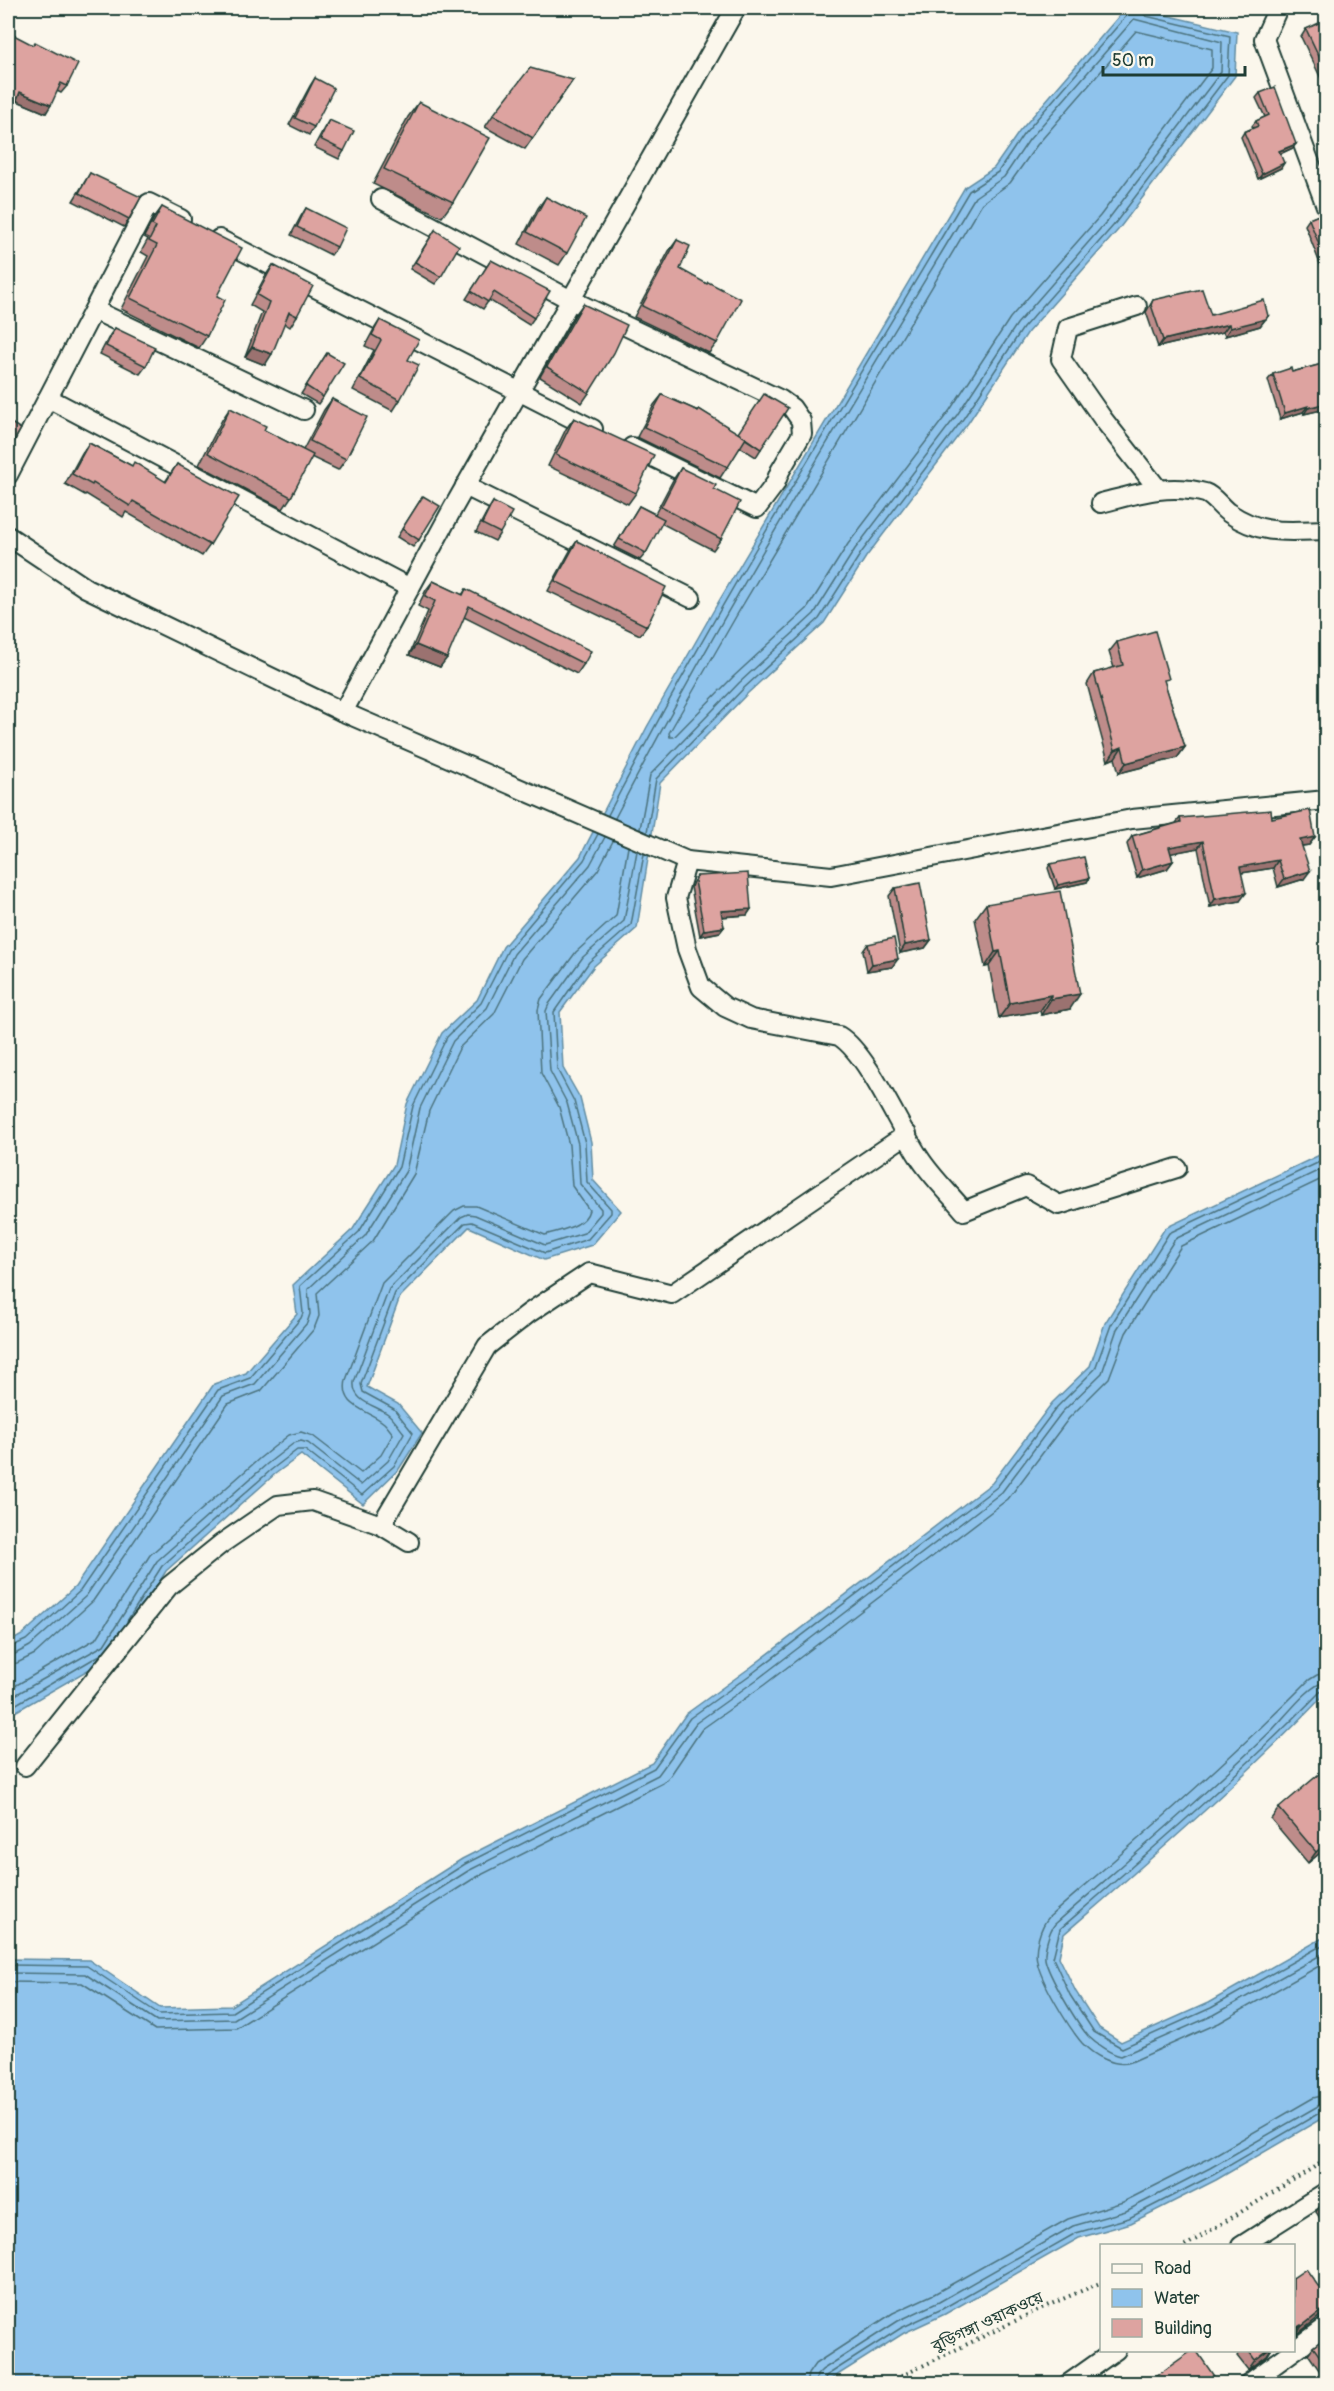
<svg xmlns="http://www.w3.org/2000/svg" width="1334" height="2391" font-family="Pangolin,'Noto Sans Bengali',sans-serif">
  <rect width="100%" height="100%" fill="#fbf7ec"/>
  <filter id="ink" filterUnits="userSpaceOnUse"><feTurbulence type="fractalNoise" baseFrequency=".0167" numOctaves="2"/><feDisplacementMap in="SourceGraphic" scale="12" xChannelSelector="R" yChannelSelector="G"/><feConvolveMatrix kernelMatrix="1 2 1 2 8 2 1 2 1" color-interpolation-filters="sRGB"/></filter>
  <g filter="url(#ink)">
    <g fill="#8fc3ec" stroke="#628da2" stroke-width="1.5">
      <path d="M1126,8H1136L1237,32L1235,76L1118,230L1028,332L968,423L866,557L824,623L748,693L660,783L637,928L594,966L560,1012L563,1068L580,1098L591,1142L593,1180L621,1211L592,1245L544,1260L469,1227L400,1297L367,1387L398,1404L422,1433L399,1469L363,1504L301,1455L275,1474L166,1571L114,1655L15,1712L8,1713V1643L22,1635L75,1587L214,1384L246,1373L297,1314L293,1285L353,1229L394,1165L407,1104L442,1033L477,1000L503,947L580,857L647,727L719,601L965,187L994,168L1019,132Z"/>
      <path d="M1326,1152V1693C1244,1779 1154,1856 1064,1934L1059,1957L1076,1992L1099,2028L1121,2042L1208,2003L1326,1936V2116L1216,2180L1131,2223L1079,2238L945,2314L904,2333L825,2383H8V1959L89,1960L160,2008L231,2006L462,1859L652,1763L686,1714L751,1667L992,1483L1052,1403L1090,1366L1105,1323L1165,1228Z"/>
    </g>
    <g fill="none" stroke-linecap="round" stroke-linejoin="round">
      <g stroke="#4c737e" stroke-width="1.5">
        <path d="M1136,31L1212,49V68L1100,216L1010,318L950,410L848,544L807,609L733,677L674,737H670L669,733L738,613L982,203L1010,183L1037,145Z"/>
        <path d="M608,815C718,602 847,398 969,191L998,172L1023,135L1128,14L1130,8"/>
        <path d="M615,818C725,606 852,402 975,197L1004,177L1029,140L1134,19L1222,42L1221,72L1107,221L1017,324L957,415L855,549L814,614L739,683L650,775L640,829"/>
        <path d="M647,832L656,779L744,688L819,619L861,553L963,419L1023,328L1113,226L1228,75L1230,36L1146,16L1142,13L1141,8"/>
        <path d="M127,1621L162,1566L271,1470L297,1450H305L362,1495L394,1466L413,1433L394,1409L363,1392L361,1384L395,1293L465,1223L472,1222L545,1253L588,1239L611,1213V1209L587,1182L585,1143L574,1101L557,1069L554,1012L589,962L631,925L644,854"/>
        <path d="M8,1648L26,1640L80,1591L218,1390L250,1378L301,1318L303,1313L300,1286L359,1232L399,1167L413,1106L447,1037L481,1003L508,950L584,860L598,834"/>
        <path d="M8,1655L15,1654L30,1646L86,1596L223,1396L255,1384L307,1323L310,1314L308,1289L365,1236L406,1171L420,1108L453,1041L487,1008L514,954L590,865L605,837"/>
        <path d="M8,1664L17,1663L35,1654L93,1601L228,1404L261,1391L314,1329L319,1316L317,1293L373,1241L414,1174L429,1111L460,1047L494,1014L522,959L598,870L613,841"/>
        <path d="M1326,1673L1317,1675L1309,1680C1226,1764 1137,1840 1049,1917C1040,1927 1034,1949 1037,1961C1040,1980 1069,2028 1082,2043C1093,2055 1115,2068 1131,2062L1219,2023L1326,1962"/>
        <path d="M1326,1682C1310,1683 1285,1717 1273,1729C1203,1797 1128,1860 1055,1924C1049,1931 1044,1950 1045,1959C1048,1975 1078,2025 1089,2037C1096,2044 1111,2054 1121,2056L1214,2015L1326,1952"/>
        <path d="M8,1690L97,1638L150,1555L260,1458L289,1435L301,1432L313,1436L361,1473L381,1455L393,1434C390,1430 387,1426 384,1423C368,1409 340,1408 346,1380L382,1283L454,1211L464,1206H476L545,1235C560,1230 585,1227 589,1210L572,1186L569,1145L559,1107L541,1073L538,1010L541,999L576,952L616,916L628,847"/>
        <path d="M1326,1690L1320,1692C1238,1776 1149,1852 1060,1929L1053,1958L1070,1995L1094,2032L1122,2048L1211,2008L1326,1943"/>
        <path d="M8,1699L104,1645L157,1561L267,1464L294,1443L301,1441L308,1443L361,1485L388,1461L404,1433C399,1427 394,1419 388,1414C375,1405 352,1402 354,1382L389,1289L461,1217L468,1214L475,1215L545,1245L584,1233L601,1213V1209L580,1184L578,1144L567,1103L550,1071L546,1011L549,1004L583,957L624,921L637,851"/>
        <path d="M8,1707L13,1706L100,1655"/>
        <path d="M8,1965L87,1966L159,2014L232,2012L465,1864L654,1768L690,1718L754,1672L997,1487L1057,1407L1095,1369L1111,1325L1169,1233L1326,1159"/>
        <path d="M8,1973L85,1974L157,2021L234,2019L468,1871L658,1775L696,1723L759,1678L1002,1492L1062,1412L1102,1373L1117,1329L1175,1239L1326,1167"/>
        <path d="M8,1982L82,1983L155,2030L236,2028L473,1879L663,1783L670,1776L702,1729L764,1685L1008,1499L1069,1418L1109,1378L1126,1333L1181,1246L1326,1177"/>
        <path d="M806,2384L808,2374L815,2364L893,2313L934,2294L1068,2219L1123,2202L1206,2160L1313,2098L1326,2095"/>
        <path d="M815,2384L817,2375L822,2370L898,2321L939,2302L1073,2226L1126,2211L1210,2168L1318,2106L1326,2104"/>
        <path d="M823,2384L826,2376L901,2328L942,2309L1076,2233L1129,2218L1213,2175L1321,2112H1326"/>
      </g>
      <g stroke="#1f3d34" stroke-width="22">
        <g id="minor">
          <path d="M1278,8L1264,39L1326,206"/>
          <path d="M381,199L571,300L781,400L792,408L801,421L802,434L780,471L775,484L757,508L632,447"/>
          <path d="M219,239L593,429"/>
          <path d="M1137,306L1068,328L1061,359L1103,419L1158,489"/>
          <path d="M94,310L304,410"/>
          <path d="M48,398L410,588"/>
          <path d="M8,475L149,203L181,219"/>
          <path d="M465,486L691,598"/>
          <path d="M1101,503C1136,494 1168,483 1205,493C1214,496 1221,508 1229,513C1262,536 1289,531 1326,530"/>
          <path d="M8,536L86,588L343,712L687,861L831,876L1132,819L1326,800"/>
          <path d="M343,712L453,508L736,8"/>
          <path d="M687,861L676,898L687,949L701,987L725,1007L751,1019L839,1036C868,1054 899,1127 919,1157C931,1176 949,1193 964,1211L1026,1186L1059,1205L1177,1168"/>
          <path d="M381,1525L409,1542"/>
          <path d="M25,1766L169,1586L221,1544L278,1505L313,1501L381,1525L487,1346L529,1313L589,1273L672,1294L907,1134"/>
          <path d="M1241,2246L1326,2192"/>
          <path d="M1068,2384L1116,2350"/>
          <path d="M1248,2384L1326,2327"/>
        </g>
      </g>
      <g stroke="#1f3d34" stroke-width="4" stroke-dasharray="1.5 4.5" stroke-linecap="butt">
        <path d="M1185,2246L1326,2160"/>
        <path d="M885,2384L1042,2308L1102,2282"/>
      </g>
      <use href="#minor" stroke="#fbf7ec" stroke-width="18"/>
    </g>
    <g fill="#be8c8a" stroke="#1f3d34" stroke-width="1.5">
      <path d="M1326,23V89L1301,37L1306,29Z"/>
      <path d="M8,32L67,86L61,93L57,91L46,113L17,101Z"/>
      <path d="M315,78L314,127L309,135L289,125L310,86Z"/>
      <path d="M573,80L525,149L485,127L493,115Z"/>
      <path d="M1260,93L1293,148L1280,154L1281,168L1258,179L1241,137L1244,132L1253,128L1252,126L1256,121L1265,117L1256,98Z"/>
      <path d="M419,102L453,202L442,217L373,184L408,117Z"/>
      <path d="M329,120L344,151L339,159L314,147L324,128Z"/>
      <path d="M90,173L129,219L124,227L73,201Z"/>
      <path d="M546,197L567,253L559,265L519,244L538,208Z"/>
      <path d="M162,207L217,296L207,336L199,348L121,309L148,256L141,252L148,239L144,237L154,218Z"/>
      <path d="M306,208L337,247L331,255L291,235L301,216Z"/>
      <path d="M1326,212V267L1322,269L1305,225L1309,219Z"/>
      <path d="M435,230L441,277L435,284L410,269Z"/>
      <path d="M677,240L680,269L717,343L709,353L634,317L669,251Z"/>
      <path d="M491,260L534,318L529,325L489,300L483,309L466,299Z"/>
      <path d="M273,265L297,316L290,327L284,323L265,365L245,357L262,312L250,305L266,275Z"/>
      <path d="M1153,300L1211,315L1268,316L1260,326L1225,336L1223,332L1158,347L1146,312Z"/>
      <path d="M583,304L589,393L582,403L540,377L575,315Z"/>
      <path d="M380,320L400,400L393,411L353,390L374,350L365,346L373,331Z"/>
      <path d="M115,328L146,366L140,374L100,354L110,335Z"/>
      <path d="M327,353L323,397L318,404L301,394Z"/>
      <path d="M1326,363V409L1304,414L1303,412L1280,419L1268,380L1273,374L1292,372Z"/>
      <path d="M662,395L698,411L699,409L761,449L756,457L740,447L720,478L637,437L654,405Z"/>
      <path d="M332,399L346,459L338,470L311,457L291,497L283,509L199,465L222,420L230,408L264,430L303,450L324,410Z"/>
      <path d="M574,418L636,493L628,504L548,466L566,429Z"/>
      <path d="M89,443L132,466L165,482L177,464L210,545L202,556L126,512L123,517L86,494L85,495L65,484L82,453Z"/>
      <path d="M681,468L714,489L721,539L713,550L661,523L646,553L640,560L614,547L639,506L655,514L673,480Z"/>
      <path d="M423,496L419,540L413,547L397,537Z"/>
      <path d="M493,502L500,533L495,541L476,532L488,510Z"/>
      <path d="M577,541L647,626L640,635L548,591L570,551Z"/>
      <path d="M433,581L462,595L466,589L584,664L577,674L464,617L440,667L409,655L428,611L418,606L426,590Z"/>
      <path d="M1117,642L1165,684L1185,747L1177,758L1119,773L1115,758L1108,761L1087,684L1094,673L1114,668L1109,652Z"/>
      <path d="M1180,818H1272L1315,837L1309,845L1302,846L1304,879L1278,887L1273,868L1241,873L1240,901L1210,907L1198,848L1171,853L1173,861L1167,869L1137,878L1127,844L1132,836L1176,823Z"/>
      <path d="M1050,864L1089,878L1087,882L1055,889L1048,868Z"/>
      <path d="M697,876L751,909L747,915L722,917L724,927L720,932L700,936L691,887L693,882Z"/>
      <path d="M895,888L931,940L925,948L900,953L889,896Z"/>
      <path d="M986,904L1070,1009L1041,1015L1040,1011L999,1018L989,966L985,967L975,919Z"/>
      <path d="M868,944L892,967L867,971L863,951Z"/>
      <path d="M1279,1808L1326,1848L1308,1863L1271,1819Z"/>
      <path d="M1326,2200V2218L1322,2221L1316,2212L1322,2203Z"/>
      <path d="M1293,2278L1324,2313L1295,2336L1293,2335Z"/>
      <path d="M1326,2337V2380L1308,2354L1313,2347Z"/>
      <path d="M1241,2350H1271L1267,2356L1248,2370L1237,2356Z"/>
    </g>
    <g fill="#9b7270" stroke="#1f3d34" stroke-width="1.5">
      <path d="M20,92L51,105L46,113L15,100Z"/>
      <path d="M1296,144L1293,148L1275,156L1279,151Z"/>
      <path d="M1284,163L1281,168L1258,179L1262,174Z"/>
      <path d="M1326,262V267L1322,269Z"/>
      <path d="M1268,316L1260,326L1225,336L1230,328Z"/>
      <path d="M1229,324L1223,332L1158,347L1163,340Z"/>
      <path d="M252,347L272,354L265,365L245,357Z"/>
      <path d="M1326,403V409L1304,414L1308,408Z"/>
      <path d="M1308,406L1303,412L1280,419L1285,413Z"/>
      <path d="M416,645L447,658L440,667L409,655Z"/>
      <path d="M1122,747L1115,758L1108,761L1115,750Z"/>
      <path d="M1185,747L1177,758L1119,773L1126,763Z"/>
      <path d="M1315,837L1309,845L1295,847L1300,840Z"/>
      <path d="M1203,841L1198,848L1163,855L1169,847Z"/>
      <path d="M1278,860L1273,868L1235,874L1240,867Z"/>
      <path d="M1173,861L1167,869L1137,878L1142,870Z"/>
      <path d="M1310,871L1304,879L1278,887L1284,879Z"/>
      <path d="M1089,878L1087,882L1055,889L1058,885Z"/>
      <path d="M1246,893L1240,901L1210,907L1215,899Z"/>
      <path d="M751,909L747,915L717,917L721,911Z"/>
      <path d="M724,927L720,932L700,936L704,930Z"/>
      <path d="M931,940L925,948L900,953L905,945Z"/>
      <path d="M1000,951L989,966L985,967L995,952Z"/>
      <path d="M898,959L892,967L867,971L872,964Z"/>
      <path d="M1080,994L1070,1009L1041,1015L1051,999Z"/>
      <path d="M1051,995L1040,1011L999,1018L1010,1003Z"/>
      <path d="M1326,1843V1848L1308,1863L1316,1852Z"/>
      <path d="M1326,2307V2310L1324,2313L1295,2336L1302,2326Z"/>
      <path d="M1301,2325L1294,2335H1293V2330Z"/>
      <path d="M1268,2350H1271L1267,2356L1248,2370L1255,2360Z"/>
    </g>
    <g fill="#dda3a0" stroke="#1f3d34" stroke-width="1.5">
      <path d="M1325,20L1326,23V71L1306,29Z"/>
      <path d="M8,32L33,45L35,42L78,64L67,86L61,83L51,105L20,92L8,123Z"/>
      <path d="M530,68L573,80L533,138L493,115Z"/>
      <path d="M315,78L334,88L314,127L295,118Z"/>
      <path d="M1275,87L1296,144L1279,151L1284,163L1262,174L1244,132L1258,126L1256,121L1269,115L1260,93Z"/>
      <path d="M419,102L490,138L453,202L384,169Z"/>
      <path d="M329,120L354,131L344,151L320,139Z"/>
      <path d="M90,173L141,197L129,219L79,193Z"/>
      <path d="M546,197L586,218L567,253L527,232Z"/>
      <path d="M162,207L242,248L217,296L225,300L207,336L130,298L157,245L149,241L156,227L152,225Z"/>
      <path d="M306,208L346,228L337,247L297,227Z"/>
      <path d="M1326,212V262L1309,219Z"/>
      <path d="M435,230L459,246L441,277L415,262Z"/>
      <path d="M677,240L690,246L680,269L707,284L708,282L741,299L717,343L642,306Z"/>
      <path d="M491,260L550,291L534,318L494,292L488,302L471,291Z"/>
      <path d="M273,265L313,286L297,316L289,312L272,354L252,347L269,302L257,295Z"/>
      <path d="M1202,289L1211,315L1264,300L1268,316L1266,319L1230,328L1229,324L1163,340L1151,305L1153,300Z"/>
      <path d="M583,304L627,325L614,353L589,393L547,367Z"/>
      <path d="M380,320L419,340L408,360L419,365L400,400L360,379L381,340L372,335Z"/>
      <path d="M115,328L155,347L146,366L106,346Z"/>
      <path d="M327,353L344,363L323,397L306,386Z"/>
      <path d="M1326,363V403L1308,408V406L1285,413L1273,374L1291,368L1292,372Z"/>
      <path d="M8,364L13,367L8,376Z"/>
      <path d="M764,394L788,408L761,449L738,433Z"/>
      <path d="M662,395L698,411L699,409L746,438L728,467L644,427Z"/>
      <path d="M332,399L367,417L346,459L310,441Z"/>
      <path d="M230,408L266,426L264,430L313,455L291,497L208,453Z"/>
      <path d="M574,418L654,455L636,493L556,455Z"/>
      <path d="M8,421L21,429L8,451Z"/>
      <path d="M89,443L132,466L134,462L166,482L177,464L239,497L210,545L133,501L130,506L93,483L92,485L72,474Z"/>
      <path d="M681,468L716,485L714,489L740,502L721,539L661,507Z"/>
      <path d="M423,496L440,506L419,540L402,529Z"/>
      <path d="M493,502L512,512L500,533L482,524Z"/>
      <path d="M639,506L664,519L646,553L619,539Z"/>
      <path d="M577,541L666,587L647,626L555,581Z"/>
      <path d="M433,581L463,595L466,589L591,651L584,664L469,606L447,658L416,645L435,601L425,596Z"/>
      <path d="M1155,631L1169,679L1164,680L1185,747L1126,763L1122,747L1115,750L1094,673L1123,665L1117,642Z"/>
      <path d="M1271,810L1272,818L1310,810L1315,837L1300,840L1310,871L1284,879L1278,860L1240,867L1246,893L1215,899L1203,841L1169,847L1173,861L1142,870L1132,836L1181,822L1180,818Z"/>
      <path d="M1084,857L1089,878L1058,885L1050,864Z"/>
      <path d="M748,873L751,909L721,911L724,927L704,930L695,881L697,876Z"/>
      <path d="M920,883L931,940L905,945L895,888Z"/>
      <path d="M1060,891L1080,994L1051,999V995L1010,1003L1000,951L995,952L986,904Z"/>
      <path d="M894,938L898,959L872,964L868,944Z"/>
      <path d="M1326,1768V1843L1316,1852L1279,1808Z"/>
      <path d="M1326,2200V2209L1322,2203Z"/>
      <path d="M1306,2269L1326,2297V2307L1302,2326L1301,2325L1293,2330V2278Z"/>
      <path d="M1326,2337V2365L1313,2347Z"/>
      <path d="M1193,2350H1196L1218,2382L1217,2384H1145Z"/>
      <path d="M1248,2350H1268L1255,2360Z"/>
      <path d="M1270,2379L1273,2384H1264Z"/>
    </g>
  </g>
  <g text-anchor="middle" stroke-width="5" stroke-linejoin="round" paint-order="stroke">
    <g font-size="16" fill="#1f3d34" stroke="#fbf7ec">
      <text transform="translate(987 2321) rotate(-25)" y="6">বুড়িগঙ্গা ওয়াকওয়ে</text>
    </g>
  </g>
  <rect width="1334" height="2391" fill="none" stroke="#fbf7ec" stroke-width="30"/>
  <rect x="15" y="15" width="1304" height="2361" fill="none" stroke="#1f3d34" stroke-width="2" filter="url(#ink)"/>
  <rect x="1100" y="2244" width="195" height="108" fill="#fbf7ec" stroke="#a3ada2" stroke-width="1.5"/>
  <rect x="1112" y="2264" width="30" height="9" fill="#fbf7ec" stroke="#a3ada2" stroke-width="1.5"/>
  <text x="1154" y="2274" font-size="18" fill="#1f3d34">Road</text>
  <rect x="1112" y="2289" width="30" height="18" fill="#8fc3ec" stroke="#a3ada2" stroke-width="1.5"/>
  <text x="1154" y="2304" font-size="18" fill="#1f3d34">Water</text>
  <rect x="1112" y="2319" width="30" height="18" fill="#dda3a0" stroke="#a3ada2" stroke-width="1.5"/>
  <text x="1154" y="2334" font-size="18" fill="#1f3d34">Building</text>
  <path d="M1103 66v9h142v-9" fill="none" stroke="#1f3d34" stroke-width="3"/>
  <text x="1112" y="66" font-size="18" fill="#1f3d34" stroke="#fbf7ec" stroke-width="4.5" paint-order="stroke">50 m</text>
</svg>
